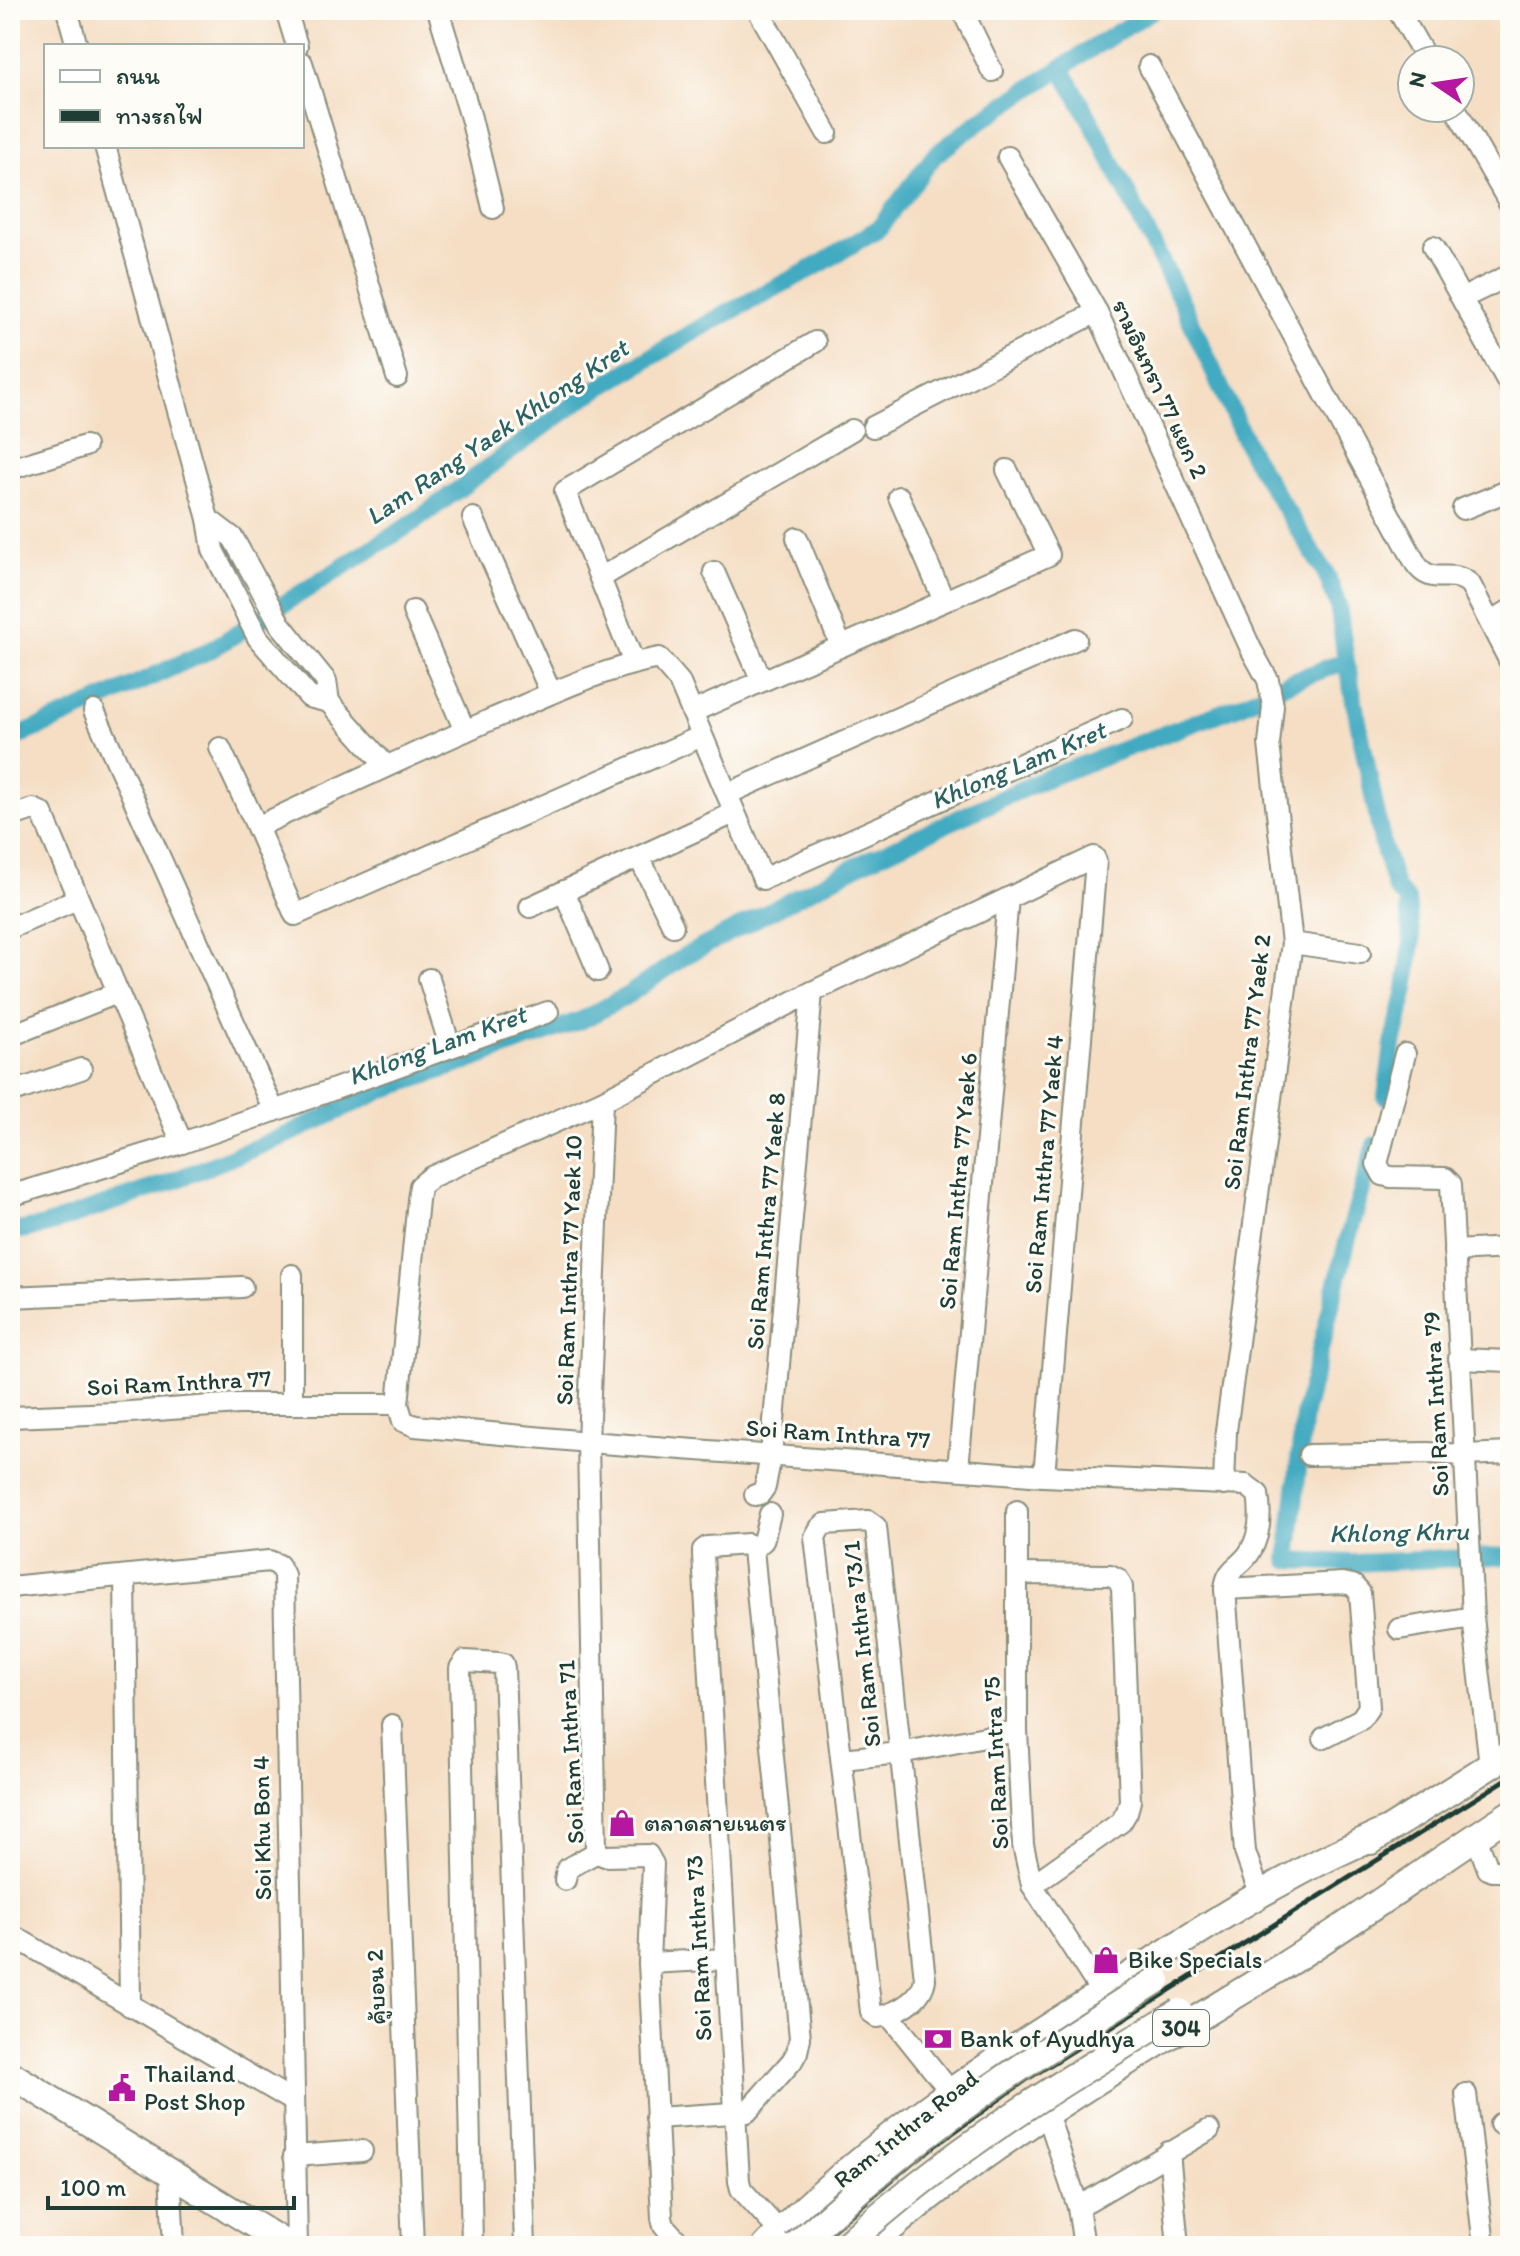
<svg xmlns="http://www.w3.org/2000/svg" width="1520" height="2256" font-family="Itim,'Playpen Sans Thai',sans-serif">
  <rect width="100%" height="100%" fill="#fdfcf7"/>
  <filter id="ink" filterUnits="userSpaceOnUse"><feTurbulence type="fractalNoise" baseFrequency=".0125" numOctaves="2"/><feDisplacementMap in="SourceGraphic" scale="16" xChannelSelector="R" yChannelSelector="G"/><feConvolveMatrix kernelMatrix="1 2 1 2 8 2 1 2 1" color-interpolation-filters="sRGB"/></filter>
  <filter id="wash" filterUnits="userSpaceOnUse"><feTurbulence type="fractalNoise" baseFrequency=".006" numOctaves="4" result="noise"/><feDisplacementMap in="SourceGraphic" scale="32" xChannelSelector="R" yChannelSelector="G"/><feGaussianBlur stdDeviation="1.8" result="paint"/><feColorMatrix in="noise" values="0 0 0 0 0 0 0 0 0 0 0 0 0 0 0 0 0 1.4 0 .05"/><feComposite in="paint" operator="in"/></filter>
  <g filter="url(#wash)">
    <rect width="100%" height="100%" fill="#f5dec4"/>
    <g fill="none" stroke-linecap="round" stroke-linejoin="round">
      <g stroke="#42aac1" stroke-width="18">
        <path d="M1346,661L1383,846L1396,889L1407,900L1412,941L1406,989L1393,1044L1386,1097"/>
        <path d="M10,740L97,702L212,649L414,522L583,398L707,324L822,263L879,228L935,155L980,121L1061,68"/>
        <path d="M1375,1145L1348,1238L1304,1414L1288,1560L1352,1563L1510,1556"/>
        <path d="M10,1232L44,1226L165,1184L289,1134L385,1089L457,1065L584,1019L628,995L685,956L868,860L1042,780L1239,706L1285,684L1346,661L1338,605L1326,574L1251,454L1181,300L1092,123L1061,68L1153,10"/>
      </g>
    </g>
  </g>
  <g filter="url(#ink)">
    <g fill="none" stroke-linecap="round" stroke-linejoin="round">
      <g stroke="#8a8e7c" stroke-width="24">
        <g id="minor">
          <path d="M67,10L77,46"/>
          <path d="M286,10L297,46"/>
          <path d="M438,10L471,118L493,208"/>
          <path d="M758,10L827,133"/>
          <path d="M962,10L992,71"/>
          <path d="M1398,10L1427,60"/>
          <path d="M302,63L397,377"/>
          <path d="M1149,66L1416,564C1433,588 1450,567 1470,584L1510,662"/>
          <path d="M1455,108L1510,204"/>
          <path d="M105,146L208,519"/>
          <path d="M1008,157L1097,312L1251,649L1268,680L1273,706L1269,744L1292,943L1226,1431L1224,1485"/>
          <path d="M1433,247L1510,386"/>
          <path d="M1473,293L1510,275"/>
          <path d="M873,427L1097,312"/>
          <path d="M10,469L85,446"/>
          <path d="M899,497L944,601"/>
          <path d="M1463,509L1510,490"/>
          <path d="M473,518L551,693"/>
          <path d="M208,519L233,538L280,624L326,681L329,702L309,697L258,638L213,550Z"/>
          <path d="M797,538L841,646"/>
          <path d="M714,572L762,681"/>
          <path d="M600,578L852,430"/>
          <path d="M413,611L465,731"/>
          <path d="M1490,623L1510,610"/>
          <path d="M634,663L565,491L815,342"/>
          <path d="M329,702L386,766"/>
          <path d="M692,712L1049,555L1007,470"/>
          <path d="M220,748L257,827L295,915L702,736"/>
          <path d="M727,794L1076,639"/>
          <path d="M10,817L33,809L42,813L182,1143"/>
          <path d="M257,827C335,790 413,754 492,719C546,696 600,669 659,658L679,681L763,879L1122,719"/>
          <path d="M639,857L673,926"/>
          <path d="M564,891L598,971"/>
          <path d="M530,907L734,813"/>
          <path d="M10,928L77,899"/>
          <path d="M1292,943L1360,953"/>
          <path d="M429,979L450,1046"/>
          <path d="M17,1033L117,993"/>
          <path d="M1405,1054L1377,1164L1383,1175L1391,1177L1445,1178L1451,1184L1473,1617L1490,1765"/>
          <path d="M10,1093L81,1069"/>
          <path d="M602,1101L588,1442L596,1849L600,1854L605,1856L648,1855L653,1864L649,1963L662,2218L664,2226L682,2246"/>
          <path d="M274,1111L548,1012"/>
          <path d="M10,1196L182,1143L274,1111L94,711"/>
          <path d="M1454,1251L1510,1248"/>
          <path d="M292,1275V1404"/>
          <path d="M10,1297L242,1287"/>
          <path d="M1459,1359L1510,1361"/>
          <path d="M398,1404L418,1200L420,1186L431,1177L602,1101L812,992L1094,857L1096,861L1044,1476"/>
          <path d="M10,1417L116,1413L238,1404H398L403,1421L415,1426L588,1442L1044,1476L1246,1485L1258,1494C1261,1513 1261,1534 1250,1552C1240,1568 1227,1567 1225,1589L1245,1852L1260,1895"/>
          <path d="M1309,1455L1427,1453L1465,1455L1510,1453"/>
          <path d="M958,1469L1008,898"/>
          <path d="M755,1495L760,1494L765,1487L771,1455L812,992"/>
          <path d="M1017,1511V1731L1023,1845L1032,1885L1102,1993"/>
          <path d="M868,1521L876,1527L925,1979C922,2000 897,2013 878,2017L871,2012L815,1537L820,1528L825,1524Z"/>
          <path d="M753,1549L748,1544L707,1547L703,1550V1555L739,2181L741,2189L780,2232"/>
          <path d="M753,1549L763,1541L770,1514"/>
          <path d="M1018,1574L1110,1575L1118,1579L1122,1587L1130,1801L1127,1812L1121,1822L1032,1885"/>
          <path d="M125,1576L130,2006"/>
          <path d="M10,1587L269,1561L279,1565L284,1575L297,2246"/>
          <path d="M1225,1589L1342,1583L1353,1585L1360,1593L1369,1707L1361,1719L1324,1738"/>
          <path d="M1399,1629L1473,1617"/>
          <path d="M392,1725L413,2246"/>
          <path d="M842,1759L900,1753L1017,1731"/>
          <path d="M1476,1836L1488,1869L1493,1871H1510"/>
          <path d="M565,1880L567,1869L597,1852"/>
          <path d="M10,1934L293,2101"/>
          <path d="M649,1963L726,1959"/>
          <path d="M889,2015L950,2091"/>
          <path d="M1466,2094L1484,2246"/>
          <path d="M1047,2113L1078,2207L1084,2246"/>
          <path d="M656,2118L747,2112L792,2061L797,2052L800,2038L753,1549"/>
          <path d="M1500,2124L1510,2123"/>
          <path d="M1169,2152L1178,2246"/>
          <path d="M294,2156L362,2151"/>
          <path d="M170,2173L174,2246"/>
          <path d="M1078,2207L1209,2130"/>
          <path d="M472,2246L460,1668L465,1661L499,1663L503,1664L504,1668L525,2246"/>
        </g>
      </g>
      <g stroke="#8a8e7c" stroke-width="30">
        <g id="major">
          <path d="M1371,1841L1510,1753"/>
          <path d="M10,2074L289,2246"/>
          <path d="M766,2246C870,2139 995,2059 1121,1981C1178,1945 1234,1907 1293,1876C1323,1859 1354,1845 1386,1831"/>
          <path d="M871,2246C922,2199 978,2159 1035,2121C1116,2067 1200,2017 1283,1966C1360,1918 1433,1864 1510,1814"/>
        </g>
      </g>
      <use href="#minor" stroke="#fff" stroke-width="20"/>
      <use href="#major" stroke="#fff" stroke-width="26"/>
      <path stroke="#1f3d34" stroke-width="5" d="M814,2246L915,2160L1026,2080L1510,1777"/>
      <g stroke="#8a8e7c" stroke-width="30" stroke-linecap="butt">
        <g id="major-bridge">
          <path d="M795,2246C851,2196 908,2146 969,2103C1030,2059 1094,2020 1157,1980"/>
          <path d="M845,2246C946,2153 1062,2082 1179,2012"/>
        </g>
      </g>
      <use href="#major-bridge" stroke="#fff" stroke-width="26"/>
    </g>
  </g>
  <defs>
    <g id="shop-bare" transform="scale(2.16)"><path d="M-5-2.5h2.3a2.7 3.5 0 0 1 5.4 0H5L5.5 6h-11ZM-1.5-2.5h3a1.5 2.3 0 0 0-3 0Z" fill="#b5179e" stroke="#fdfcf7" stroke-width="2.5" paint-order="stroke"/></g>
    <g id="bank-bare" transform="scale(2.16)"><path d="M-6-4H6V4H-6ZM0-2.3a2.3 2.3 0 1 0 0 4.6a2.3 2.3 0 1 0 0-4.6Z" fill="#b5179e" stroke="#fdfcf7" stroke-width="2.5" paint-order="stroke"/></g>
    <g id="civic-bare" transform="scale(2.16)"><path d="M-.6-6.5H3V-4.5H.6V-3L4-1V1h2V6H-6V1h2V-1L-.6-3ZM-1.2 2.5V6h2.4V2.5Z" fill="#b5179e" stroke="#fdfcf7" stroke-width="2.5" paint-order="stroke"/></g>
  </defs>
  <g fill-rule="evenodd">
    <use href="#shop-bare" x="622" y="1823"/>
    <use href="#shop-bare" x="1106" y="1960"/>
    <use href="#bank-bare" x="938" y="2039"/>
    <use href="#civic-bare" x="122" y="2088"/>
  </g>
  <g text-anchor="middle" stroke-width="6" stroke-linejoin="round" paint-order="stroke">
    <rect fill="#fdfcf7" stroke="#62766e" stroke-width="2" x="1153" y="2010" width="56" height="36" rx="6"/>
    <g font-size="22" font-weight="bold" fill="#1f3d34">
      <text x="1181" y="2036">304</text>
    </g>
    <g font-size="24" fill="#1f3d34" stroke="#fdfcf7">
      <text transform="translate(1160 389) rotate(65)" y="8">รามอินทรา 77 แยก 2</text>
      <text transform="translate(1247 1062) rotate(-83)" y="8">Soi Ram Inthra 77 Yaek 2</text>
      <text transform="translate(1044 1164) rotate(-85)" y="8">Soi Ram Inthra 77 Yaek 4</text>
      <text transform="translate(958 1181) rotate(-85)" y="8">Soi Ram Inthra 77 Yaek 6</text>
      <text transform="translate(766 1221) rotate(-85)" y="8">Soi Ram Inthra 77 Yaek 8</text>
      <text transform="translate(569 1270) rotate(-88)" y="8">Soi Ram Inthra 77 Yaek 10</text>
      <text transform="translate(179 1383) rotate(-3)" y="8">Soi Ram Inthra 77</text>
      <text transform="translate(1436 1404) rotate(-93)" y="8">Soi Ram Inthra 79</text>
      <text transform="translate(838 1434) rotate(4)" y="8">Soi Ram Inthra 77</text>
      <text transform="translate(862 1644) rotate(-96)" y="8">Soi Ram Inthra 73/1</text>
      <text transform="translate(571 1752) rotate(-93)" y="8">Soi Ram Inthra 71</text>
      <text transform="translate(996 1763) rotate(-93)" y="8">Soi Ram Intra 75</text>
      <text transform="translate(262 1828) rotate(-91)" y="8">Soi Khu Bon 4</text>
      <text transform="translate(699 1948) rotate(-93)" y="8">Soi Ram Inthra 73</text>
      <text transform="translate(376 1987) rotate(-92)" y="8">คู้บอน 2</text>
      <text transform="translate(906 2129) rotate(-38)" y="8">Ram Inthra Road</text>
    </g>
    <g font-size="24" fill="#1f3d34" stroke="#fdfcf7" text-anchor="start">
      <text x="644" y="1831">ตลาดสายเนตร</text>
      <text x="1128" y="1968">Bike Specials</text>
      <text x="960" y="2047">Bank of Ayudhya</text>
      <text x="144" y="2082">Thailand<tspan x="144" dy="28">Post Shop</tspan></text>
    </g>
    <g font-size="26" font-style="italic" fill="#2b6365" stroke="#fdfcf7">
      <text transform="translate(497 432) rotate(-34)" y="9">Lam Rang Yaek Khlong Kret</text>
      <text transform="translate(1018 765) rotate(-23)" y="9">Khlong Lam Kret</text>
      <text transform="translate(437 1045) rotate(-20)" y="9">Khlong Lam Kret</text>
      <text transform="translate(1399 1532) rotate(-1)" y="9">Khlong Khru</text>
    </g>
  </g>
  <rect width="1520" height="2256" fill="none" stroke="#fdfcf7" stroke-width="40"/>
  <rect x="44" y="44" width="260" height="104" fill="#fdfcf7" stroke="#a4b0a9" stroke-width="2"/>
  <rect x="60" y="70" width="40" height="12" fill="#ffffff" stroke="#a4b0a9" stroke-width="2"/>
  <text x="116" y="84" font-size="24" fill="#1f3d34">ถนน</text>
  <rect x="60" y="110" width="40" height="12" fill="#1f3d34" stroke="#a4b0a9" stroke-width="2"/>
  <text x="116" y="124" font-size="24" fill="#1f3d34">ทางรถไฟ</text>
  <g transform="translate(1436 84) rotate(283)"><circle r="38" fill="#fdfcf7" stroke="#a4b0a9" stroke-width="2"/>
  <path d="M0-6L14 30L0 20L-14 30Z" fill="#b5179e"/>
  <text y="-12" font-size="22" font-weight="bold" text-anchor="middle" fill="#1f3d34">N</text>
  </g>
  <path d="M48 2196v12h246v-12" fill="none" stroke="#1f3d34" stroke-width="4"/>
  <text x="60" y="2196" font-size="24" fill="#1f3d34" stroke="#fdfcf7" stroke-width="6" paint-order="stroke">100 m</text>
</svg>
